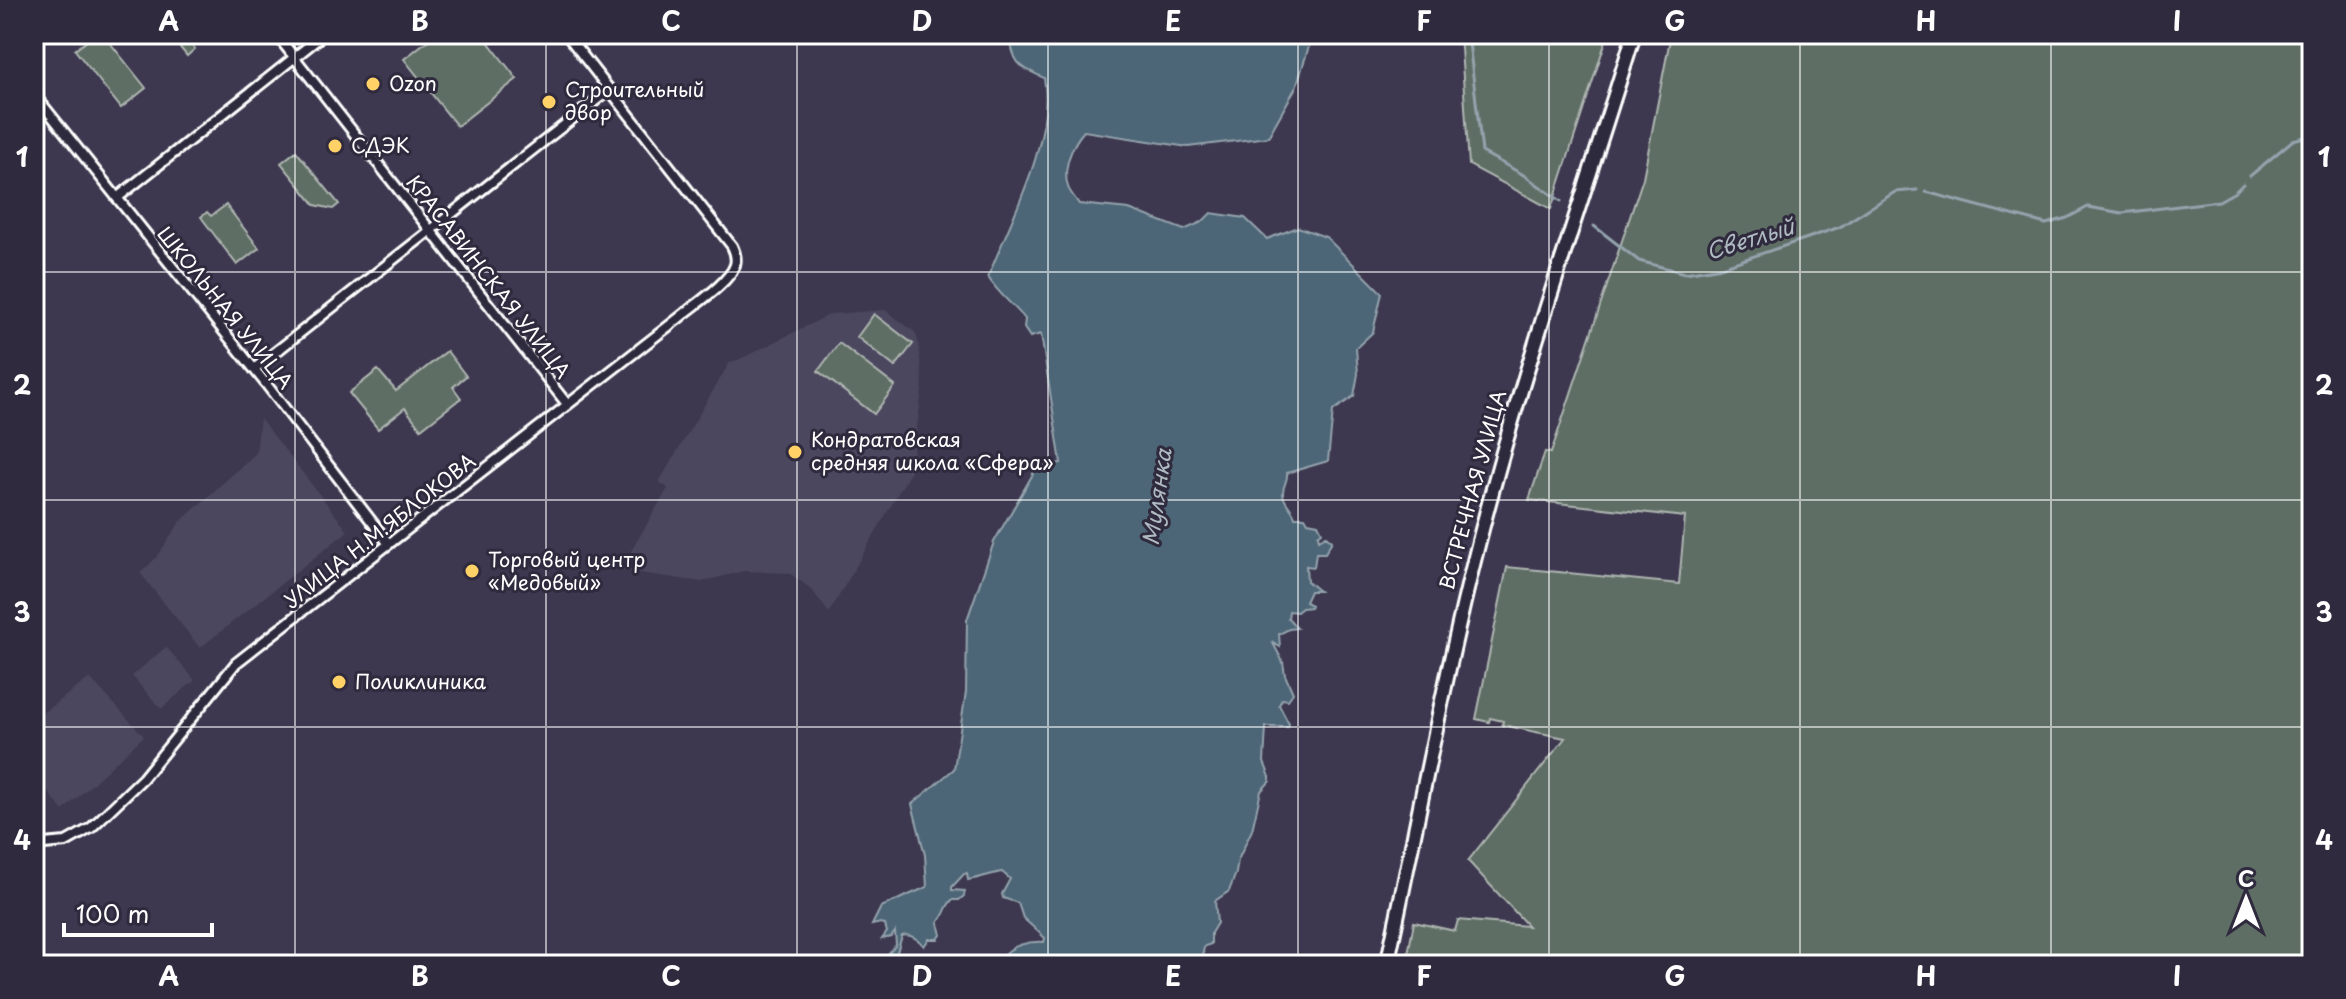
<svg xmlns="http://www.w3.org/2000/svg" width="2346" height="999" font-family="'Playpen Sans',sans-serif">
  <rect width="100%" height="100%" fill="#3d384f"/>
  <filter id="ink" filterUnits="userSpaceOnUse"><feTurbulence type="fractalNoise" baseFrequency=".0125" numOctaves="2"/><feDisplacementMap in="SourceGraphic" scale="16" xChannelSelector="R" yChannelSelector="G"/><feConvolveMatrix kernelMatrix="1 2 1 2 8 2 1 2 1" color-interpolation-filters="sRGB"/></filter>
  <g filter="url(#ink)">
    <g fill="#4b465e">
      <path d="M885,310L915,332L918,341L923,384L911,471L829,613L811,589L789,573L744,571L701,582L620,570L668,488L659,482L730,362L738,360L831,314Z"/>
      <path d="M260,418L348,531L200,648L140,573L156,558L180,522L256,453Z"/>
      <path d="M166,647L195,680L161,709L132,676Z"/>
      <path d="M90,678L144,736L63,811L34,775V719Z"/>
    </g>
    <g fill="#5f6e65" stroke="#afb6b2" stroke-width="2">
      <path d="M96,34H103L146,88L121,108L75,50Z"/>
      <path d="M169,34H183L195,49L187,56Z"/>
      <path d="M436,34H482L517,79L457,126L404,59Z"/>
      <path d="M1460,34H1608L1551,209L1469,165Z"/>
      <path d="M1671,34H2312V965H1406L1414,922L1455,931L1458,920L1528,926L1468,861L1565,738L1502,725L1503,721L1490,718L1489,722L1476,719L1507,567L1679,584L1685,517L1529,500L1545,452L1551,453L1643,178Z"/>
      <path d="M296,151L339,204L333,209L315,205L281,163Z"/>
      <path d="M226,205L259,248L237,265L201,217L207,212L211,216Z"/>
      <path d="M874,314L913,344L895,367L857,337Z"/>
      <path d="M839,343L895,386L874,414L818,371Z"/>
      <path d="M447,351L466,376L453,387L461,398L421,429L405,408L378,429L349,393L378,370L396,391Z"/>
    </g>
    <path fill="#4d6677" stroke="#94a3ad" stroke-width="2" d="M1009,34H1313L1296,87L1268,137L1188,147L1084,131C1072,144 1062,169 1068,187C1070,193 1076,199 1079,204L1129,209L1184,230L1202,222L1211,213L1245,218L1267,239L1298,227L1326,237L1382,293L1373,332L1356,348L1358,374L1354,396L1333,411L1328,461L1287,473C1288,482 1283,484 1283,493C1283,503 1293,508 1295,517H1305L1308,522L1318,524L1322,532L1318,535L1319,540L1326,536L1332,541L1325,553H1316L1314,567L1306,566L1307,581L1319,591H1310L1305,602L1311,605L1310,607L1302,608L1297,612L1289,611L1288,618L1297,628L1289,629L1279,634L1280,647L1273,643L1283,662L1285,675L1293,693L1288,700L1282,699L1279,705L1289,724L1288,727H1266L1264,762L1270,777V781L1261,791L1252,830L1238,860L1236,873L1229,891L1215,901L1217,923L1211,933V944L1205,946L1203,951L1206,965H1003L1002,958C1010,945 1029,941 1044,942L1045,938L1023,918L1018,903L1003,898L1002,894L1010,879L1002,872C990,874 981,878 968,880L967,873L964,874L952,887V890L965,891L964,896L959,900H952C945,907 945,916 938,922L941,935L938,939H929L924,946C919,940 910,933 902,936L893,965H888V954L896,945L895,932L891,937L882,939L887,932L885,925L881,923L872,925L881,907L927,887L925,855L912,804L954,769L966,692L967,620L994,542L1037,467L1061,463L1041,334L1030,337L1024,328L1025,319C1013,304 998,294 988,277C1010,221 1055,140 1044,78C1016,65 1015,65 1009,34Z"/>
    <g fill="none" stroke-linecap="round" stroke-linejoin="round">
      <g stroke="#94a3ad" stroke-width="3">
        <path d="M1468,34L1482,152L1522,174L1561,201"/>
        <path d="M2250,176L2293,140L2312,135"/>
        <path d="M1926,192L2046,224L2067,218L2088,207L2122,213L2219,201L2235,192L2243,184"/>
        <path d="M1594,226L1639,261L1685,273L1722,267L1840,227L1895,192L1917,190"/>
      </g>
      <g stroke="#fff" stroke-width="14">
        <g id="minor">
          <path d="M276,34L567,404"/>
          <path d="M34,94L266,384L389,544"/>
          <path d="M117,198L324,34"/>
          <path d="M254,369L609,90"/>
          <path d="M34,830L44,844L34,847"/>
          <path d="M44,844L66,842L91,828L143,778L236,663L679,318C693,306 730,282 735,265C737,258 735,252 732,246L566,34"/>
        </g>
      </g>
      <g stroke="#fff" stroke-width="18">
        <path id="secondary" d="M1387,965C1420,811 1448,655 1489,503C1531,345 1586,190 1634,34"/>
      </g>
      <use href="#minor" stroke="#2f2a3d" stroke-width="8"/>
      <use href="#secondary" stroke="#2f2a3d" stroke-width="12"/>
    </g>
  </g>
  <path fill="none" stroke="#fff" stroke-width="2" stroke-opacity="0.55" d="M295,34V965M546,34V965M797,34V965M1048,34V965M1298,34V965M1549,34V965M1800,34V965M2051,34V965M34,272H2312M34,500H2312M34,727H2312"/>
  <g fill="#ffd166" stroke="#2f2a3d" stroke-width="3">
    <circle cx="373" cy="84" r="8"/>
    <circle cx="549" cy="102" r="8"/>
    <circle cx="335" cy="146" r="8"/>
    <circle cx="795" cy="452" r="8"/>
    <circle cx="472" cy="571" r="8"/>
    <circle cx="339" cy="682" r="8"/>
  </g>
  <g text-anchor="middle" stroke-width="6" stroke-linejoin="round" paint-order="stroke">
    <g font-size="20" fill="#fff" stroke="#2f2a3d" text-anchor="start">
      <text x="389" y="91">Ozon</text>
      <text x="565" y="97">Строительный<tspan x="565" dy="23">двор</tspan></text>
      <text x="351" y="153">СДЭК</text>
      <text x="811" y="447">Кондратовская<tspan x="811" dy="23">средняя школа «Сфера»</tspan></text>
      <text x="488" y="567">Торговый центр<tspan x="488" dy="23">«Медовый»</tspan></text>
      <text x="355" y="689">Поликлиника</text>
    </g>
    <g font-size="20" fill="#fff" stroke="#2f2a3d">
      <text transform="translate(488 277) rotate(52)" y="7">КРАСАВИНСКАЯ УЛИЦА</text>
      <text transform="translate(225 308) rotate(51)" y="7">ШКОЛЬНАЯ УЛИЦА</text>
      <text transform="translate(1473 490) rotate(-75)" y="7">ВСТРЕЧНАЯ УЛИЦА</text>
      <text transform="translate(380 531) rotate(-38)" y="7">УЛИЦА Н.М.ЯБЛОКОВА</text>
    </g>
    <g font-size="22" font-style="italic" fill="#afbac2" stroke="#2f2a3d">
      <text transform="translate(1750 239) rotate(-17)" y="8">Светлый</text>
      <text transform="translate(1157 497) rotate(-82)" y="8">Мулянка</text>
    </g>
  </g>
  <rect width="2346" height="999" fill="none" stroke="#2f2a3d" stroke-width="88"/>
  <g transform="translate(2246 899)" stroke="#2f2a3d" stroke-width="6" paint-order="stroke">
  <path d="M0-6L14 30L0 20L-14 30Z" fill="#ffffff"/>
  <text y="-12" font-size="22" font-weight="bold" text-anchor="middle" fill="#ffffff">С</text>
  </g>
  <path d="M64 923v12h148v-12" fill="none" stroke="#ffffff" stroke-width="4"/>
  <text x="76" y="923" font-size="24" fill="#ffffff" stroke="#2f2a3d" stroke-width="6" paint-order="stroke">100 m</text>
  <rect x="44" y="44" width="2258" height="911" fill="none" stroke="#fff" stroke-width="3"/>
  <g font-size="26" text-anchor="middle" font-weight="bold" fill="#fff">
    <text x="169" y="31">A</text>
    <text x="420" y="31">B</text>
    <text x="671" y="31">C</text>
    <text x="922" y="31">D</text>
    <text x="1173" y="31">E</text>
    <text x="1424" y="31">F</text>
    <text x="1675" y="31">G</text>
    <text x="1926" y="31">H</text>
    <text x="2177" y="31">I</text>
    <text x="22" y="167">1</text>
    <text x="2324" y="167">1</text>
    <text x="22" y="395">2</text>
    <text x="2324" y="395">2</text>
    <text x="22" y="622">3</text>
    <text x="2324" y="622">3</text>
    <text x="22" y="850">4</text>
    <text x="2324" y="850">4</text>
    <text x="169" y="986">A</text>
    <text x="420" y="986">B</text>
    <text x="671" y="986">C</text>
    <text x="922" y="986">D</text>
    <text x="1173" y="986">E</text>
    <text x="1424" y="986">F</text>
    <text x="1675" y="986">G</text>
    <text x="1926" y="986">H</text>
    <text x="2177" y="986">I</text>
  </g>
</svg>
